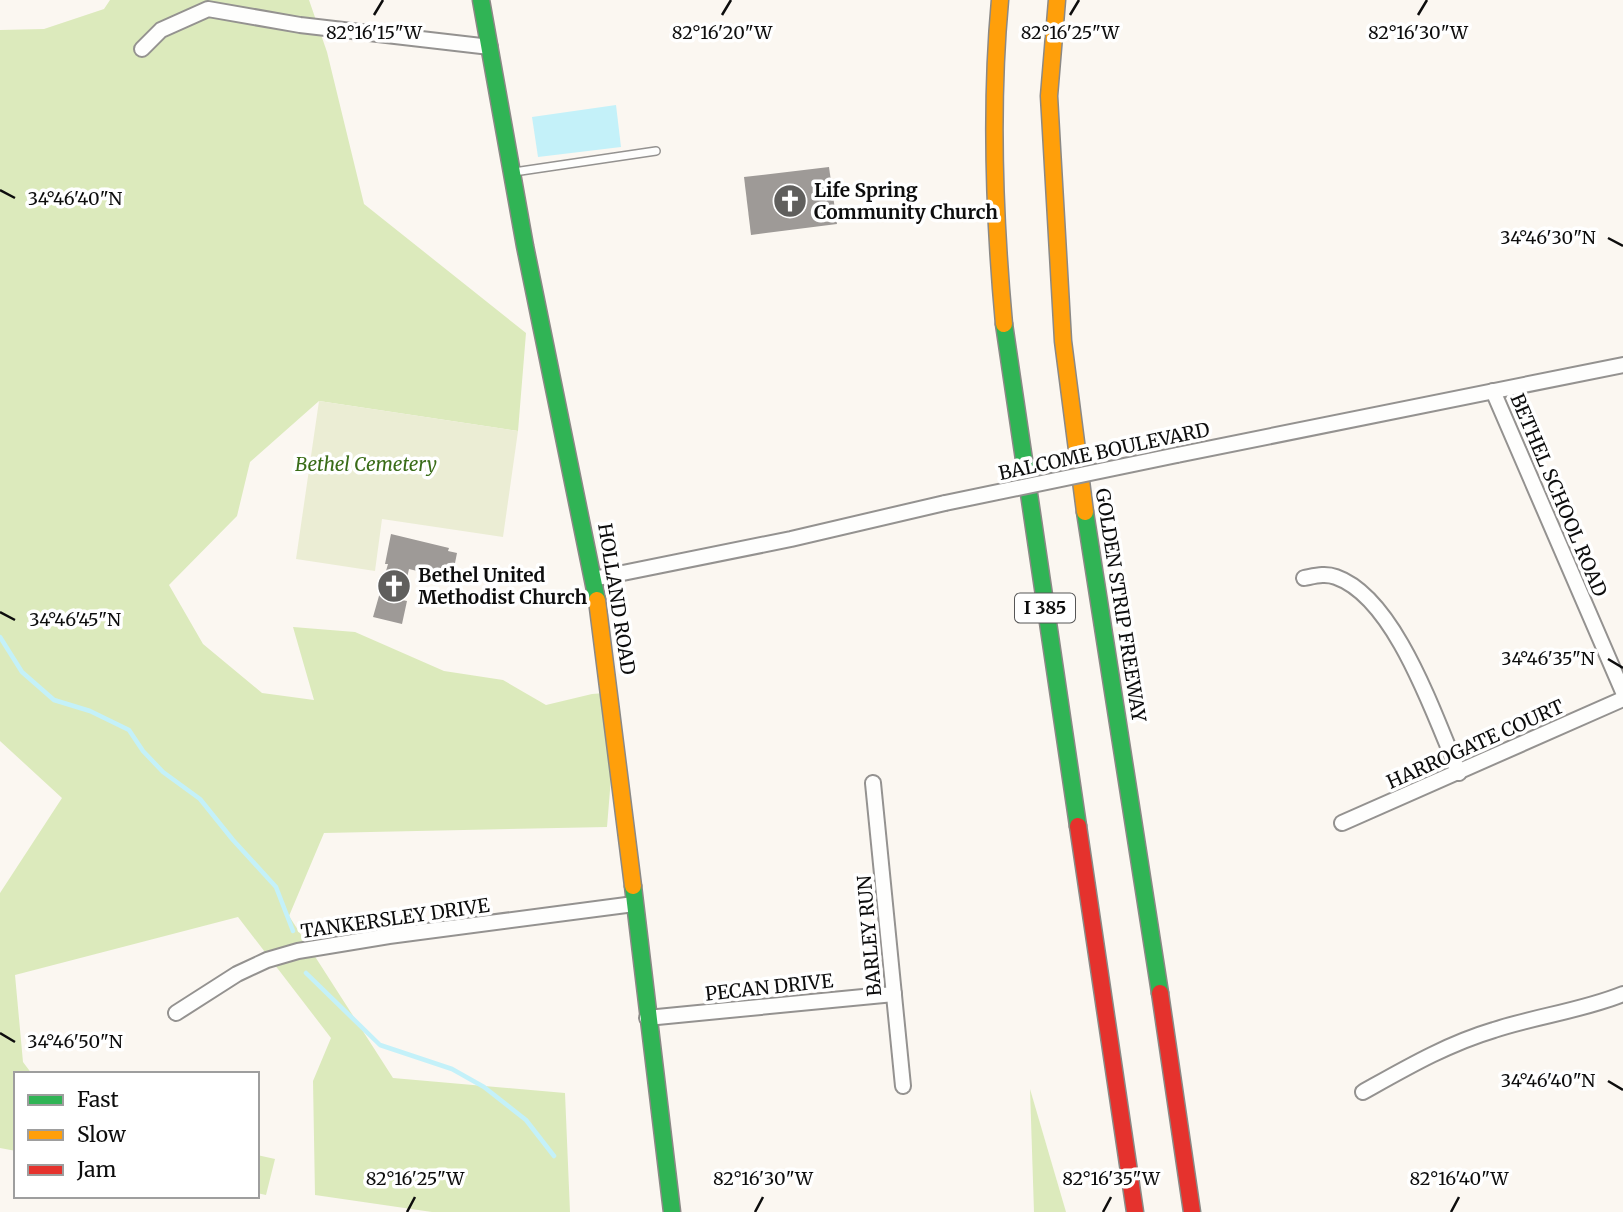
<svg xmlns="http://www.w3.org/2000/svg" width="1623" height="1212" font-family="Merriweather,serif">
  <rect width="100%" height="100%" fill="#fbf7f1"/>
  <g fill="#dceabc">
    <path d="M110,0H309L327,52L364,204L526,333L518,431L319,401L250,462L237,516L169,585L203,644L262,693L314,700L293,627L355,632L444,671L503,680L546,705L592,694L618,692L607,827L324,833L289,916L393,1078L565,1093L570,1212H432L315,1195L313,1081L331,1038L238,917L15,975L23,1062L32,1074H16V1151L0,1148V893L62,798L0,741V30L44,29L104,9Z"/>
    <path d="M1030,1089L1066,1212H1034Z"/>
    <path d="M257,1155L275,1159L266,1195L257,1193Z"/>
  </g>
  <path fill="#ebedd4" d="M319,401L518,431L503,537L382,519L375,571L296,559Z"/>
  <path fill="#c4f1f9" d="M616,105L621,147L538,157L532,117Z"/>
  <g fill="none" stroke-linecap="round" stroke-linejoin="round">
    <g stroke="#c4f1f9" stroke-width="4.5">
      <path d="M0,637L22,672L54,700L90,711L129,730L143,751L163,772L200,799L233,840L276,887L293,931"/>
      <path d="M306,973L380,1045L452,1069L484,1087L526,1120L554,1156"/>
    </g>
  </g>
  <g fill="#9e9a97">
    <path d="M829,167L837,224L751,235L744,177Z"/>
    <path d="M391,534L449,548L448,551L457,553L453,573L444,571L442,577L409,569L402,600L407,601L402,624L373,617L388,564H385Z"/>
  </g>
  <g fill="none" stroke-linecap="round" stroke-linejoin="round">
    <g stroke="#949290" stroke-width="10">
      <path id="lane" d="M514,172L656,151"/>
    </g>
    <g stroke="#949290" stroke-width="18">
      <g id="street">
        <path d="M142,49L161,30L208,9L300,25L490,47"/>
        <path d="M1493,391L1623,692"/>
        <path d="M1177,455L1623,365"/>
        <path d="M1304,578C1315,576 1325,573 1336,577C1396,598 1435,718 1459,773"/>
        <path d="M593,579L791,539L945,503"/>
        <path d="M873,783L903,1086"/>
        <path d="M1342,823L1623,699"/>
        <path d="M176,1013L237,974L267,960L298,951L389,936L634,904"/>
        <path d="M647,1018L894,994"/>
        <path d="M1363,1092C1406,1068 1447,1044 1494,1030C1536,1016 1581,1011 1623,994"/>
      </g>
    </g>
    <g stroke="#8b8986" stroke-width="19">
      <g id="fast">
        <path d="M481,0L525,246L597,600"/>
        <path d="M1004,324L1078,826"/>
        <path d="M1085,512L1160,993"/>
        <path d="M633,886L672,1212"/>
      </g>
    </g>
    <g stroke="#8b8986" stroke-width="19">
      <g id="slow">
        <path d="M1000,0C990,108 994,215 1004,324"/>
        <path d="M1057,0L1049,96L1063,341L1085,512"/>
        <path d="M597,600L633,886"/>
      </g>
    </g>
    <g stroke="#8b8986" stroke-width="19">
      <g id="jam">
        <path d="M1078,826L1135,1212"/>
        <path d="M1160,993L1192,1212"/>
      </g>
    </g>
    <use href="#lane" stroke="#fefefd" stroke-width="7"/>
    <use href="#street" stroke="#fefefd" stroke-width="14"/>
    <use href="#fast" stroke="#30b455" stroke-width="16"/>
    <use href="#slow" stroke="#ff9f0a" stroke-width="16"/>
    <use href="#jam" stroke="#e5322d" stroke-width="16"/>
    <g stroke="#949290" stroke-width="18" stroke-linecap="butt">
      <path id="street-bridge" d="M945,503L1177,455"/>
    </g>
    <use href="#street-bridge" stroke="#fefefd" stroke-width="14"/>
  </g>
  <path fill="none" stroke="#0d0d0d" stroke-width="2.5" d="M374,15L383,0M722,15L731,0M1070,15L1079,0M1418,15L1427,0M0,190L15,198M1608,238L1623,246M0,612L15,620M1608,659L1623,668M0,1033L15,1042M1608,1081L1623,1090M407,1212L415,1197M755,1212L763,1197M1103,1212L1111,1197M1451,1212L1459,1197"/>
  <defs>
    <g id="church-disc" transform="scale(1.75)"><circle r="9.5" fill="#605f5d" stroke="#fff"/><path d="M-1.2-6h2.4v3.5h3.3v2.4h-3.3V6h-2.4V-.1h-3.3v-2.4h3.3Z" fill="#fff"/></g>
  </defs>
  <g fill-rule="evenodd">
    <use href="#church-disc" x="790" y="201"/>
    <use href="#church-disc" x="394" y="586"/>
  </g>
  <g text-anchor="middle" stroke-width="7" stroke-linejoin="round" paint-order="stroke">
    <rect fill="#fff" stroke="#565656" stroke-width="2" x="1015" y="593.5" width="60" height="29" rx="5"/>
    <g font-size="18" font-weight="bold" fill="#0d0d0d">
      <text x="1045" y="614">I 385</text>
    </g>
    <g font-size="19" font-weight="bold" fill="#0d0d0d" stroke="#fff" text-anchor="start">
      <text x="814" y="197">Life Spring<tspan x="814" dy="22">Community Church</tspan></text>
      <text x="418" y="582">Bethel United<tspan x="418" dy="22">Methodist Church</tspan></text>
    </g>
    <g font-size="19" fill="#0d0d0d" stroke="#fff">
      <text transform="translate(1104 451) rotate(-12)" y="7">BALCOME BOULEVARD</text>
      <text transform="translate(1559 495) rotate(67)" y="7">BETHEL SCHOOL ROAD</text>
      <text transform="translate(617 599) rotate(81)" y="7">HOLLAND ROAD</text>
      <text transform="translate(1121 605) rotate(81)" y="7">GOLDEN STRIP FREEWAY</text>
      <text transform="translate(1475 744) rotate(-24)" y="7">HARROGATE COURT</text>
      <text transform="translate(395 918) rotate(-8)" y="7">TANKERSLEY DRIVE</text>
      <text transform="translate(869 936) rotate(-95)" y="7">BARLEY RUN</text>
      <text transform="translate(769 987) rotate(-6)" y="7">PECAN DRIVE</text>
    </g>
    <g font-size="19" font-style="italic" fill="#396c17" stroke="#fff">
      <text x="366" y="471">Bethel Cemetery</text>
    </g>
  </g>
  <g font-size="18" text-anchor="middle" fill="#0d0d0d" stroke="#fff" stroke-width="7" stroke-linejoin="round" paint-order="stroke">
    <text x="374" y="39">82°16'15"W</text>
    <text x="722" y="39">82°16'20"W</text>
    <text x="1070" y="39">82°16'25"W</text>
    <text x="1418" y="39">82°16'30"W</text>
    <text x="75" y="205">34°46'40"N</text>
    <text x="1548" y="244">34°46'30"N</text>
    <text x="75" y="626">34°46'45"N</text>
    <text x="1548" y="665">34°46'35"N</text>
    <text x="75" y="1048">34°46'50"N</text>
    <text x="1548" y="1087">34°46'40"N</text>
    <text x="415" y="1185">82°16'25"W</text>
    <text x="763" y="1185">82°16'30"W</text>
    <text x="1111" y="1185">82°16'35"W</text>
    <text x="1459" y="1185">82°16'40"W</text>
  </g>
  <rect x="14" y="1072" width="245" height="126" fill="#ffffff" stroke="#9e9e9e" stroke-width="2"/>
  <rect x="28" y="1095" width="35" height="10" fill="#30b455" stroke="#9e9e9e" stroke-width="2"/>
  <text x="77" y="1107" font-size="21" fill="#0d0d0d">Fast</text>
  <rect x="28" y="1130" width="35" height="10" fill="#ff9f0a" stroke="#9e9e9e" stroke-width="2"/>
  <text x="77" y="1142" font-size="21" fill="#0d0d0d">Slow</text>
  <rect x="28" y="1165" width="35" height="10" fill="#e5322d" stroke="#9e9e9e" stroke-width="2"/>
  <text x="77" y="1177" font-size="21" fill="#0d0d0d">Jam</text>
</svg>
